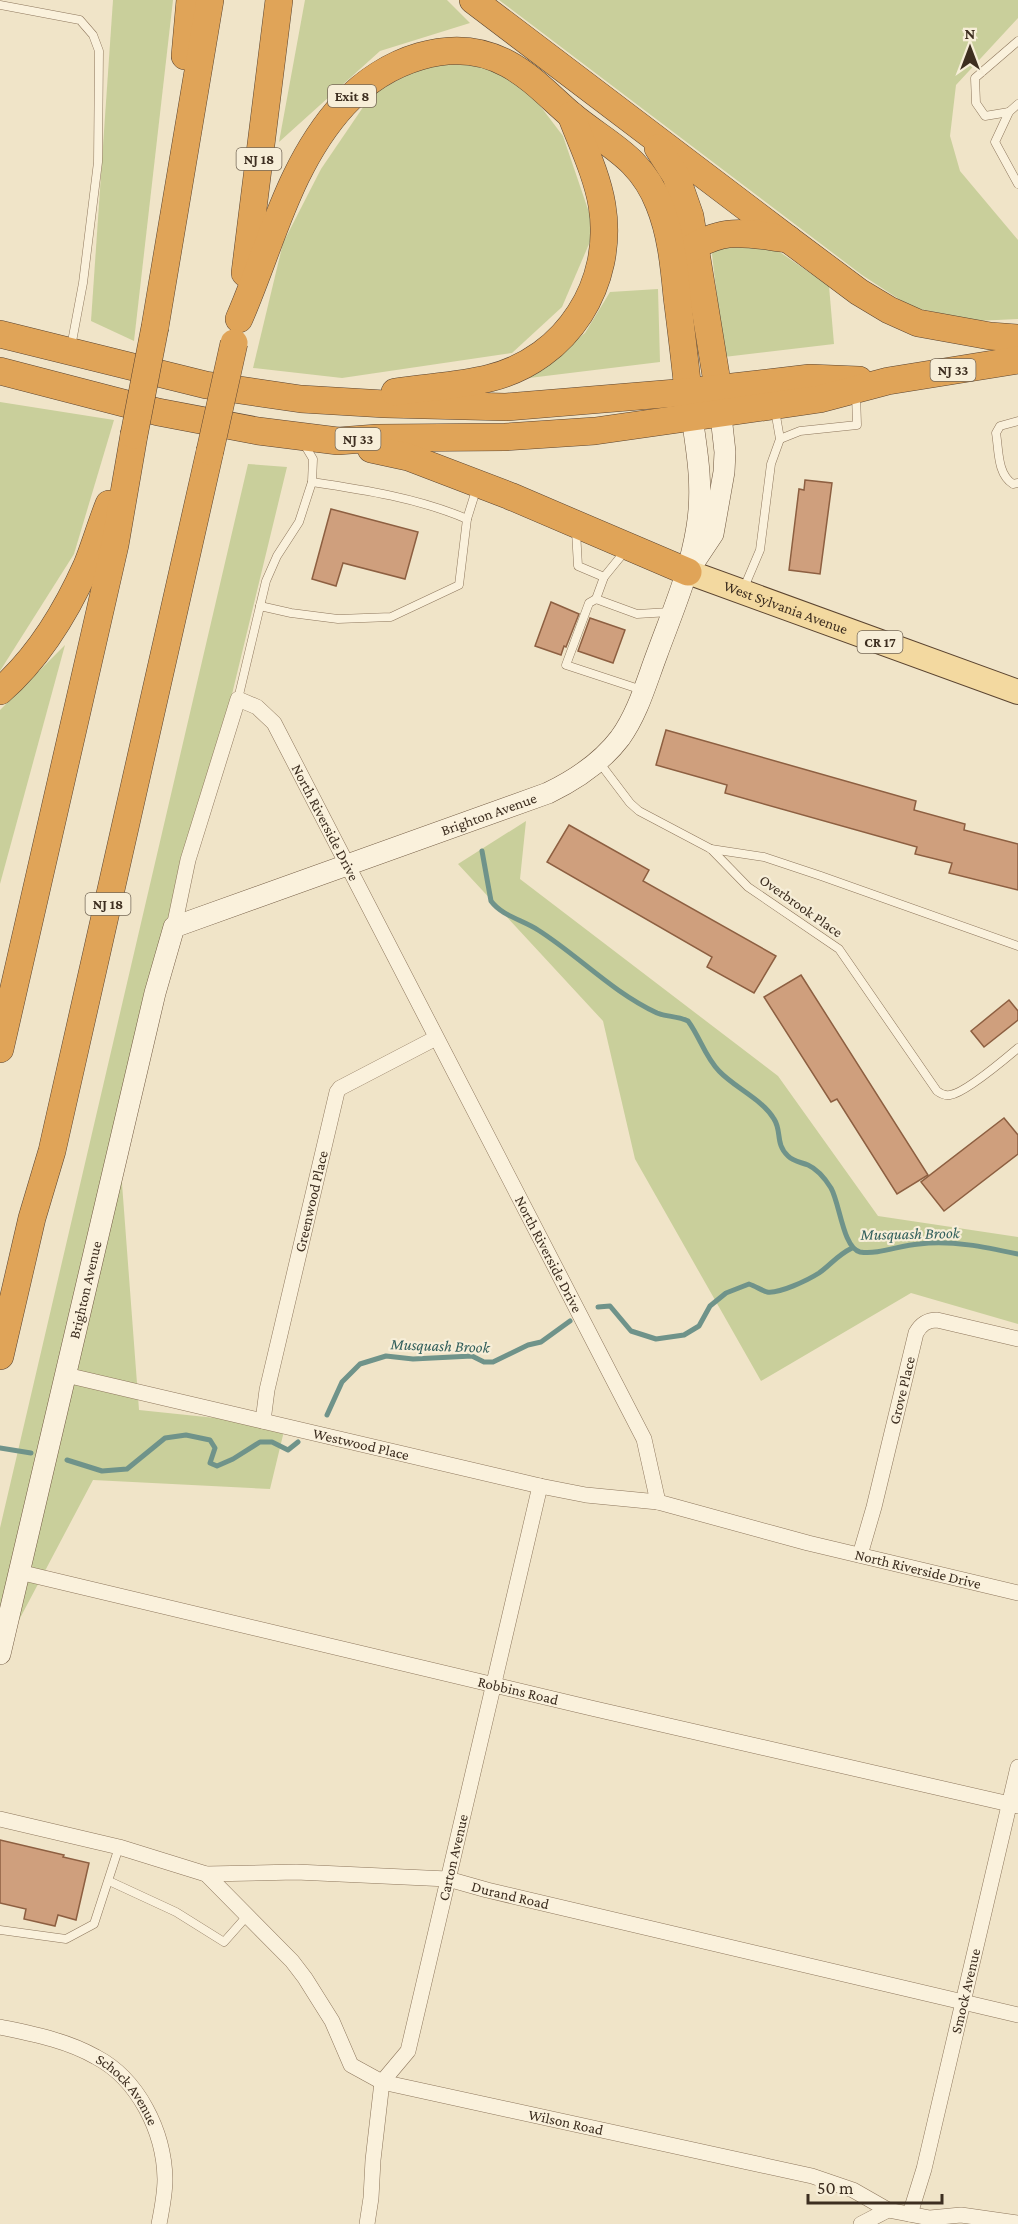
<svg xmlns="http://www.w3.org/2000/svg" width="1018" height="2224" font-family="'Crimson Pro',serif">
  <rect width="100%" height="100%" fill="#f0e4c8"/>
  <g fill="#c9cf9b">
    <path d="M113,0H173L134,341L91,321Z"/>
    <path d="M305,0H447L470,23L380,51L279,142Z"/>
    <path d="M499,0H1018V18L956,85L950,136L960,171L1018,240V319L976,321L911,307L862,275Z"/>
    <path d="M441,57L516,74L563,136L595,230L562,307L512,353L342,378L253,368L283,243L321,169L372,94Z"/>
    <path d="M711,246L774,248L829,286L834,344L724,357Z"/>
    <path d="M658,289L660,362L529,378L585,333L610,292Z"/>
    <path d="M0,402L114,420L74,554L0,671Z"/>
    <path d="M248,464L287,467L120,1157L139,1410L254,1422L284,1431L270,1489L93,1480L0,1656V1528Z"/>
    <path d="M65,645L0,884V710Z"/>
    <path d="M526,821L520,879L778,1076L878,1216L1018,1237V1324L911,1293L761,1381L635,1159L603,1021L458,864Z"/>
  </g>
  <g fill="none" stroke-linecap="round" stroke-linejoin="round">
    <g stroke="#6f938a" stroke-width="5">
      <path d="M482,851L491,901C502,916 523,920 538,930C579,956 612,992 657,1013C667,1017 678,1016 688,1021C700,1037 705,1057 719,1071C735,1088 762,1099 774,1119C782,1131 775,1144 788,1156C794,1162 801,1162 808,1165C817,1169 826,1180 831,1188C840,1204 843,1248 860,1252C879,1255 900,1245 919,1244C952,1240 985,1247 1018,1254"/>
      <path d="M598,1307L610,1306L631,1331L656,1339L684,1335L699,1326L710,1306L726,1293L749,1284C755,1286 761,1290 767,1292C779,1294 808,1280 819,1273C832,1264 836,1256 852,1248"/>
      <path d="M327,1415L342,1382L360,1364L386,1356L413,1359L472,1356L484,1362H493L528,1345L541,1342L570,1321"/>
      <path d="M0,1448L31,1453"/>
      <path d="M67,1460L102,1471L127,1469L165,1438L186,1435L210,1440L215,1448L210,1463L217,1466L233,1459L260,1442H272L288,1450L298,1442"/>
    </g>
  </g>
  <g fill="#cf9f7d" stroke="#8d5f41" stroke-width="1.5">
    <path d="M805,480L832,483L820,574L789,570L799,489L804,490Z"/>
    <path d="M331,509L418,532L405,579L343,563L336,586L312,579Z"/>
    <path d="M551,602L579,614L566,647L564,646L561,655L535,646Z"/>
    <path d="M590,618L625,630L613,663L578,651Z"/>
    <path d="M666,730L916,801L914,810L965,824L964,830L1018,844V890L949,873L952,863L915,854L917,847L725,793L727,785L656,765Z"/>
    <path d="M569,825L649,870L643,881L776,956L754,993L707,967L712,957L547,862Z"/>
    <path d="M801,975L928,1175L897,1194L837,1099L831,1102L764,997Z"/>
    <path d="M1009,1000L1018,1011V1020L984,1047L971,1031Z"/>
    <path d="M1004,1118L1018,1135V1154L944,1211L921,1182Z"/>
    <path d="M0,1840L64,1855L63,1857L89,1863L76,1920L58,1915L55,1926L24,1919L26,1909L0,1903Z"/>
  </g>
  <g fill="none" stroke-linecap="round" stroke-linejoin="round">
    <g stroke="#8d765c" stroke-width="9">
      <g id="lane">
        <path d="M0,5L80,20L93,35L99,51L98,162L83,283L71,347"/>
        <path d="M1018,41L975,78L976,103L985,116L1009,112L1018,104"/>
        <path d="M1009,112L995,142L1018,184"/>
        <path d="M1018,421L1000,426L996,433C999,450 997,474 1013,484L1018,483"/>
        <path d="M780,439L800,431L857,425L856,394"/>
        <path d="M312,482C365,490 418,498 467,519"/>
        <path d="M576,531L578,566L604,577"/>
        <path d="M626,550L604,577L596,599L637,614L670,612"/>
        <path d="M743,590L760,550L771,464L780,439L775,410"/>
        <path d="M596,599L589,603L566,665L642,690"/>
        <path d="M260,606L291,613L338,619L391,617L459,585L467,519L477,487"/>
        <path d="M238,699L266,581L277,556L299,522L312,482L313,459L304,444"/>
        <path d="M599,762L630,803L639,811L711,849L748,887L839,949L937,1091C941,1094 945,1096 950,1095C965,1093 1005,1059 1018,1048"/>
        <path d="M711,849L764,857L821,876L1018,946"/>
        <path d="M109,1881L176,1912L224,1942L247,1916"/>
        <path d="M0,1930L66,1939L94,1924L119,1847"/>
      </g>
    </g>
    <g stroke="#8d765c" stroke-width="16">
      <g id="street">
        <path id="s1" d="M174,927L188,860L238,699L257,707L274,723L644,1439L658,1502L808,1543L1018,1593"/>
        <path id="s2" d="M66,1375L540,1486L586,1495L658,1502"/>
        <path id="s3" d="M263,1421L267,1390L337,1092L340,1088L436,1038"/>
        <path id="s4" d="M860,1555L874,1507L916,1333C921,1324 927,1320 937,1320L1018,1339"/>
        <path id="s5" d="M19,1572L591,1708L1018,1806"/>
        <path id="s6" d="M0,1819L119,1847L206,1874L296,1872L448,1879L487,1890L1018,2015"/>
        <path id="s7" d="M206,1874L292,1961L305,1978L332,2021L351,2065L382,2082L812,2176L853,2190L888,2210L930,2218L961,2215L1018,2223"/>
        <path id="s8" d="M0,2027C33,2034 66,2040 96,2057C138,2079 164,2131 165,2179C165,2194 162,2209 159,2224"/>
        <path id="s9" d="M910,2214L924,2169L1018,1767"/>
        <path id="s10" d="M367,2224L371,2198L373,2160L382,2082L408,2051L540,1486"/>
        <path d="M861,2224L888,2210"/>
      </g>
    </g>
    <g stroke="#6f573f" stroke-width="22">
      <g id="secondary">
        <path d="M695,561L713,534L724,472L725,452L719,398"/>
        <path id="s11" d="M0,1654L155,993L174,927L548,793C575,780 601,763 620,738C638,713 646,683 657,654C672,613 690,572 697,527C704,484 696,446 690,404"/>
      </g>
    </g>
    <g stroke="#5b4430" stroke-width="26">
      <g id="primary">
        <path id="s12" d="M688,572L1018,692"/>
      </g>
    </g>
    <g stroke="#5b4430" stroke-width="28">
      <g id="highway">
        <path d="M473,0L788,239L859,292L889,310L918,323L990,336L1018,338"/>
        <path d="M185,56L190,0"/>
        <path d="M658,148L676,176L690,216L718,388"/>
        <path d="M683,253C725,226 741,233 788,239"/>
        <path d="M245,273L279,0"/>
        <path d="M239,319C271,246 288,165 344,104C384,61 452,33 508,64C532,77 550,97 571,115C607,145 640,156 659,204C671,233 674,266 677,297C681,329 685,360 688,392"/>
        <path d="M155,327L210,0"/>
        <path d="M0,334L206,385L301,399L385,404L506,407L688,392L810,378L859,380"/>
        <path d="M0,371L158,412L258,431L338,441L377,438L505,437L595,431L820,399L888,381L1018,360"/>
        <path d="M395,392C426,387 460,386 490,378C567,359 615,283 602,205C597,175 582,144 571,115"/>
        <path d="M371,449L408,457L510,496L688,572"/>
        <path d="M0,691C38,658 66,612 87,565C95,545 101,524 109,504"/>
        <path d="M0,1049L115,545L134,435"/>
        <path d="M0,1356L32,1218L52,1151L210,451"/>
      </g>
    </g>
    <use href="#lane" stroke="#faf1dc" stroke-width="8"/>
    <use href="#street" stroke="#faf1dc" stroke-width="15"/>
    <use href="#secondary" stroke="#faf1dc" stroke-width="21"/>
    <use href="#primary" stroke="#f3d9a0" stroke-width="24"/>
    <use href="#highway" stroke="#e0a458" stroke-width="27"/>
    <g stroke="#5b4430" stroke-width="28" stroke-linecap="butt">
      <g id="highway-bridge">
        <path d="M134,435L155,327"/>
        <path d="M210,451L234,343"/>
      </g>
    </g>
    <use href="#highway-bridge" stroke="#e0a458" stroke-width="27"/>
  </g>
  <g text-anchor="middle" stroke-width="4.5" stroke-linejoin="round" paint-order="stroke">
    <g fill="#f7eed8" stroke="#756857" stroke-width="1.5">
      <rect x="328" y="85" width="48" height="22" rx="4.5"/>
      <rect x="236.5" y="148" width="45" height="22" rx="4.5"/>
      <rect x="930.5" y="359" width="45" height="22" rx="4.5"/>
      <rect x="335.5" y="428" width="45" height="22" rx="4.5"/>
      <rect x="857.5" y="631" width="45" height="22" rx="4.5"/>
      <rect x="85.5" y="893" width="45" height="22" rx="4.5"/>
    </g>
    <g font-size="14" font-weight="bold" fill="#3d2e20">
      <text x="352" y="101">Exit 8</text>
      <text x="259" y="164">NJ 18</text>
      <text x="953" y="375">NJ 33</text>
      <text x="358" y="444">NJ 33</text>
      <text x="880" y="647">CR 17</text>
      <text x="108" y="909">NJ 18</text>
    </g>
    <g font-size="15" fill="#3d2e20" stroke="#f7eed8">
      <text dy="5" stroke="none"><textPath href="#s12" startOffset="104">West Sylvania Avenue</textPath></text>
      <text dy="5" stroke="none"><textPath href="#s11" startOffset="1082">Brighton Avenue</textPath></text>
      <text dy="5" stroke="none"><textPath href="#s1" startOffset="393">North Riverside Drive</textPath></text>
      <text transform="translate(801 906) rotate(35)" y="5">Overbrook Place</text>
      <text dy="5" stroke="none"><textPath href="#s3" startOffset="225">Greenwood Place</textPath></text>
      <text dy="5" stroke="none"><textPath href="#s1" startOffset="879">North Riverside Drive</textPath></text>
      <text dy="5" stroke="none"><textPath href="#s11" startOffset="374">Brighton Avenue</textPath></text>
      <text dy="5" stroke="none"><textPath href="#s4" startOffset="170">Grove Place</textPath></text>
      <text dy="5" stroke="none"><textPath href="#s2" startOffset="303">Westwood Place</textPath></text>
      <text dy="5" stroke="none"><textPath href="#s1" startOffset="1420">North Riverside Drive</textPath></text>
      <text dy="5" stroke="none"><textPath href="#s5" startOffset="513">Robbins Road</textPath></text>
      <text dy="5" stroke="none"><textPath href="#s10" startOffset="382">Carton Avenue</textPath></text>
      <text dy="5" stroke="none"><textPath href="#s6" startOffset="520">Durand Road</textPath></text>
      <text dy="5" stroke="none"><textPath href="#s9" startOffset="230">Smock Avenue</textPath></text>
      <text dy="5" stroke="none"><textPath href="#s8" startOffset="147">Schock Avenue</textPath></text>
      <text dy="5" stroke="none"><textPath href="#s7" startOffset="466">Wilson Road</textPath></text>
    </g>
    <g font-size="16" font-style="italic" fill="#2f5d5a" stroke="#f7eed8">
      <text transform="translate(910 1233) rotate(-1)" y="6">Musquash Brook</text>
      <text transform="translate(440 1345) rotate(2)" y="6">Musquash Brook</text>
    </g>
  </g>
  <g transform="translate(970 48)" stroke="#f7eed8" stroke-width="4.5" paint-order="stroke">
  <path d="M0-4.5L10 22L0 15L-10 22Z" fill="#3d2e20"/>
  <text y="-9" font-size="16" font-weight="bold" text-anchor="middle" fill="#3d2e20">N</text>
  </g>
  <path d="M808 2194v9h134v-9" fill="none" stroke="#3d2e20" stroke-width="3"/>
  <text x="817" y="2194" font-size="18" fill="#3d2e20" stroke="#f7eed8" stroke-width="4.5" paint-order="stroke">50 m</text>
</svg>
